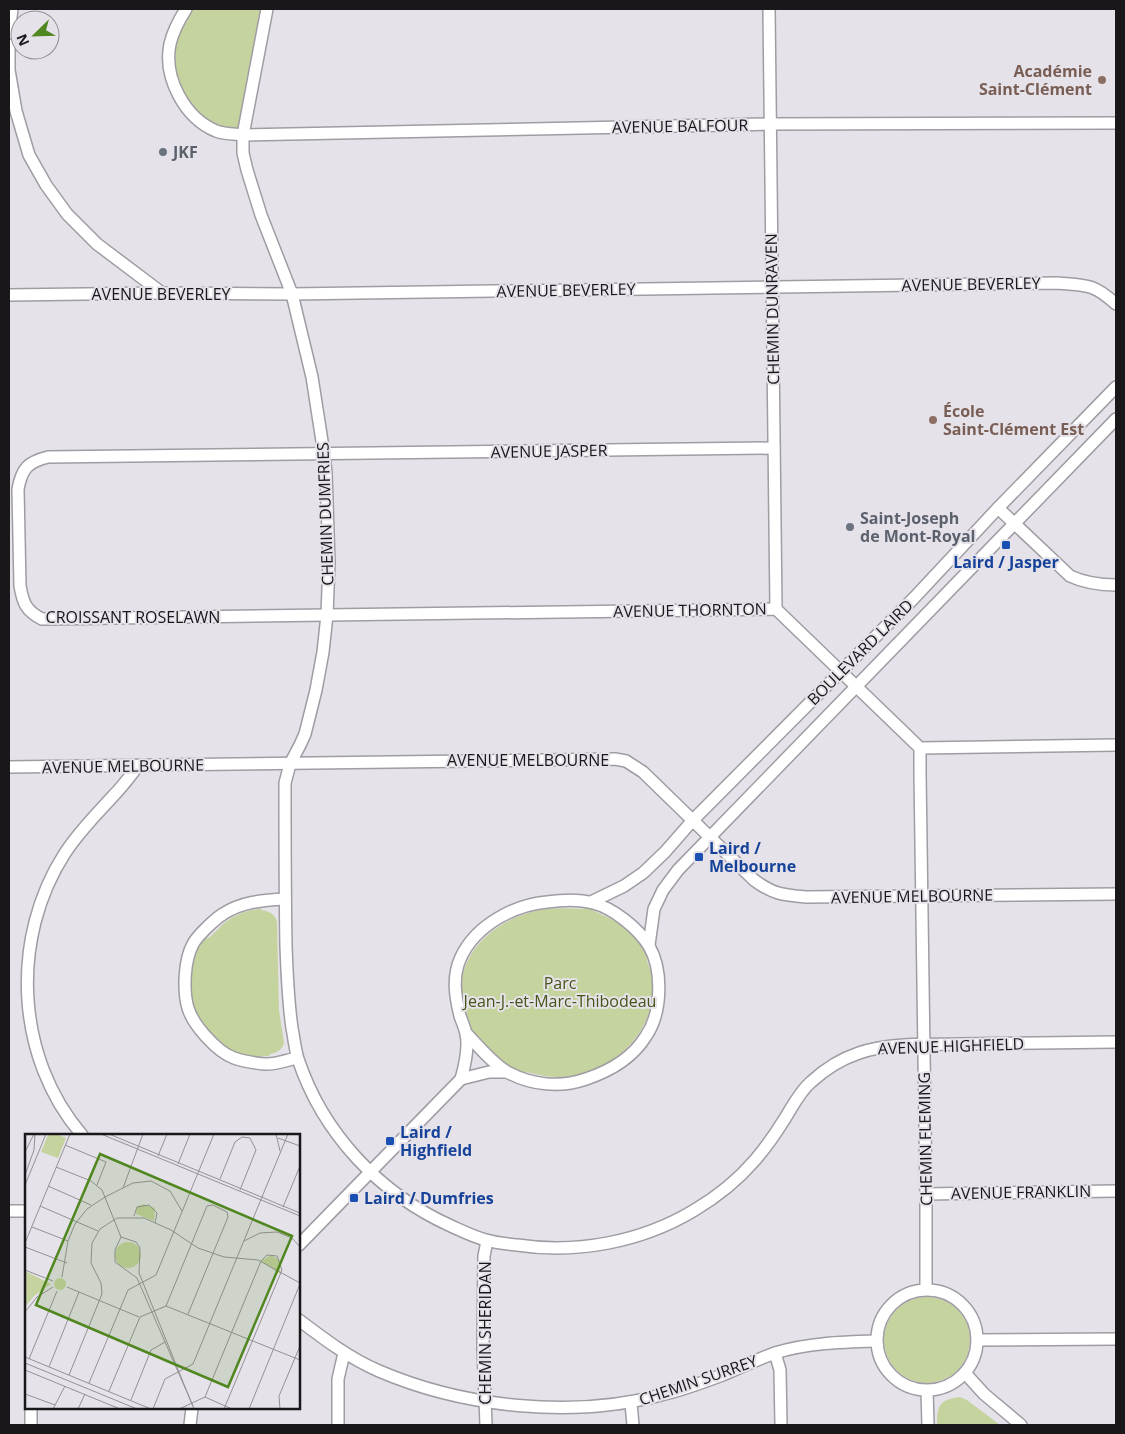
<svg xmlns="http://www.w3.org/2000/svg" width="1125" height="1434" font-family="'Open Sans',sans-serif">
  <rect width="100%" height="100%" fill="#e6e2e9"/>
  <g fill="#c5d39f">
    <path d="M186,9H267L243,135L218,132L189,110L169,64Z"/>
    <path d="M591,902L592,910L615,921L649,945C648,950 647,956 647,961C648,964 650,968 651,972C653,983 653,995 651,1006C641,1048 598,1078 556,1077C545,1077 536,1074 526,1072C519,1072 513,1072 506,1072L501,1060L467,1034L471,1027C444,973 477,928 531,912C548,907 567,908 584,909Z"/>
    <path d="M261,908V910C270,911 275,914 277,922L279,1010L284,1043C282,1050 277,1053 270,1054L269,1056L233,1058L201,1030L185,988L193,944L210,937L224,923L233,917L244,912Z"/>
    <circle cx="927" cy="1340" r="43"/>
    <path d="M960,1397L967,1400L1000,1425H937C937,1405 939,1400 960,1397Z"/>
  </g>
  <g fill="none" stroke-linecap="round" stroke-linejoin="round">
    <g stroke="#a09ca3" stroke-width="14">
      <g id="street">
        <path d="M186,9C179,20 173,31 170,44C163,78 185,118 216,131C224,134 235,134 243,135L770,124L1116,123"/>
        <path d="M267,9L243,135V153L247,170L261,215L292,294L312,377L324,454L326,473L329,562L327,615L323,652L316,690L305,734L300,745L290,764L285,783C285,837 285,892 286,946C287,974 288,1001 292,1028C294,1038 295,1049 298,1059C323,1134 380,1194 451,1226C462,1231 474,1237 486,1240C496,1243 507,1244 517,1245C577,1254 641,1242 693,1211C717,1197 738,1180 756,1159C765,1148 774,1136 782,1123C791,1110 798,1093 811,1082C824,1070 841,1059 859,1053C890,1042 926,1045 959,1044C1011,1043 1064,1043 1116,1042"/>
        <path d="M769,9L776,609"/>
        <path d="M9,33L12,9"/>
        <path d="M9,45V70L16,111L29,155L46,185L67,214L97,244L162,293"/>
        <path d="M9,295L162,293L292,294L1057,283C1087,285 1094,284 1116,304"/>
        <path d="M774,448L48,457C28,462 22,468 18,489L20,586C23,603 26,611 42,619L776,609L920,748L1116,745"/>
        <path d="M998,508L1070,576C1085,583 1100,585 1116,585"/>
        <path d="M920,748V773L926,1194V1289"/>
        <path d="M9,767L615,759L626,761L643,772L754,880C773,894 782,895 806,897L1116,894"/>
        <path d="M285,899C263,900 241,902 223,914C215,919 197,936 193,944C184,960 183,991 188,1008C193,1025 217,1052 234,1058C242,1061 255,1063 264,1064C275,1065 287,1060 297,1058"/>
        <path d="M591,902L624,886L643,873L665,852L693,820L914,598L998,508L1116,387"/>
        <path d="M649,945L654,909L663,890L678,870L1116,419"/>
        <path d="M461,1079L489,1072H506"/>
        <path d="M82,1135C15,1057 10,938 65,853C80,830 96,815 114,795C123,786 130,776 138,766"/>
        <path d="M926,1194L1116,1191"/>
        <path d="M9,1211H26"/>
        <path d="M299,1245L461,1079C465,1065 469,1048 466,1034C465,1028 462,1022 460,1016C455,996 452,976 461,957C476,925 514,905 547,902C561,900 579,899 593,903C613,908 638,928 649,946C663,970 662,1013 646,1036C632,1059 610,1071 586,1079C560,1088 532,1085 509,1073C495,1066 478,1046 467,1034"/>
        <circle cx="927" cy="1340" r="50"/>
        <path d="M299,1320C324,1339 349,1358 379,1371C463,1407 572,1419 661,1395C683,1390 704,1382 725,1374C742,1367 758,1359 775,1353C807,1343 842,1342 876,1341"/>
        <path d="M977,1340L1116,1339"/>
        <path d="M775,1353L780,1370L781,1425"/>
        <path d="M965,1373L984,1394L1021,1425"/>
        <path d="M927,1391L928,1425"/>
        <path d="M631,1403L633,1425"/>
        <path d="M31,1408V1425"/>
        <path d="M190,1425L192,1408"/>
        <path d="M338,1425V1379L344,1353"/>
        <path d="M486,1425L483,1347L484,1256L487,1241"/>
      </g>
    </g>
    <use href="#street" stroke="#fff" stroke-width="11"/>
  </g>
  <g fill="#8d6e63" stroke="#e6e2e9" stroke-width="2">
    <circle cx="1102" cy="80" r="5"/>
    <circle cx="933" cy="420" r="5"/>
  </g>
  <g fill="#6b7280" stroke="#e6e2e9" stroke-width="2">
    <circle cx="163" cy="152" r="5"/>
    <circle cx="850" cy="527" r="5"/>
  </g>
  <g fill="#1a4fb4" stroke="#e6e2e9" stroke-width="2">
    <rect x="1001" y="540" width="10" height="10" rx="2.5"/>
    <rect x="694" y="852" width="10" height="10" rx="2.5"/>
    <rect x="385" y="1136" width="10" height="10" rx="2.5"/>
    <rect x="349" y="1193" width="10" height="10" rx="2.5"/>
  </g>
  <g text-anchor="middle" stroke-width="4" stroke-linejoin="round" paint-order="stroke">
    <g font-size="16" font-weight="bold" fill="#785e54" stroke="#e6e2e9" text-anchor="end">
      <text x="1092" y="77">Académie<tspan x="1092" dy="18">Saint-Clément</tspan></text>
      <text x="943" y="417" text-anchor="start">École<tspan x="943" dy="18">Saint-Clément Est</tspan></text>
    </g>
    <g font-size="16" fill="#19171a" stroke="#e6e2e9">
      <text transform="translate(680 126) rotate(-1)" y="6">AVENUE BALFOUR</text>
      <text transform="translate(971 284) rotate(-1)" y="6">AVENUE BEVERLEY</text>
      <text transform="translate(566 290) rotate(-1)" y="6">AVENUE BEVERLEY</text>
      <text x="161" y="300">AVENUE BEVERLEY</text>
      <text transform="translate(772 309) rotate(-91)" y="6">CHEMIN DUNRAVEN</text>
      <text transform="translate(549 451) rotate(-1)" y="6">AVENUE JASPER</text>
      <text transform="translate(325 514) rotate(-92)" y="6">CHEMIN DUMFRIES</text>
      <text transform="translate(690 610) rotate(-1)" y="6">AVENUE THORNTON</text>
      <text x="133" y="623">CROISSANT ROSELAWN</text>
      <text transform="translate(860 652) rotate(-45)" y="6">BOULEVARD LAIRD</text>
      <text x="528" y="766">AVENUE MELBOURNE</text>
      <text transform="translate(123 766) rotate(-1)" y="6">AVENUE MELBOURNE</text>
      <text transform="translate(912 896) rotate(-1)" y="6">AVENUE MELBOURNE</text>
      <text transform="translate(951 1046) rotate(-2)" y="6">AVENUE HIGHFIELD</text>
      <text transform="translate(925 1139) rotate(-91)" y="6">CHEMIN FLEMING</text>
      <text transform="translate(1021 1192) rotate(-1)" y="6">AVENUE FRANKLIN</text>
      <text transform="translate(485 1333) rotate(-90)" y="6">CHEMIN SHERIDAN</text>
      <text transform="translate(698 1380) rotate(-19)" y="6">CHEMIN SURREY</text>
    </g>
    <g font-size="16" font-weight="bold" fill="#5b616d" stroke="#e6e2e9" text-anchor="start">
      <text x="173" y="158">JKF</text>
      <text x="860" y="524">Saint-Joseph<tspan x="860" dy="18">de Mont-Royal</tspan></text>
    </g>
    <g font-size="16" font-weight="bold" fill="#164399" stroke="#e6e2e9" text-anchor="start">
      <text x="1006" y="568" text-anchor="middle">Laird / Jasper</text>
      <text x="709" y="854">Laird /<tspan x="709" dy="18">Melbourne</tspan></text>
      <text x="400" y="1138">Laird /<tspan x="400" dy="18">Highfield</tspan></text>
      <text x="364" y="1204">Laird / Dumfries</text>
    </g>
    <g font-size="16" fill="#485519" stroke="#e6e2e9">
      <text x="560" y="989">Parc<tspan x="560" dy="18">Jean-J.-et-Marc-Thibodeau</tspan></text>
    </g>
  </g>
  <g transform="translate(25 1134)">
    <rect width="275" height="275" fill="#e6e2e9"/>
    <path d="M32,0L41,4L33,24L16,18L23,1ZM118,70L130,74L129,87L111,80L112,73ZM90 121a13 13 0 1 1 26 0a13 13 0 1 1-26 0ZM246,121L256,127L255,140L236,127ZM0,137L26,150L9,162L0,173ZM29 150a6 6 0 1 1 12 0a6 6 0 1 1-12 0Z" fill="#c5d39f"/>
    <path fill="none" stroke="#949196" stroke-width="1" d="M76,0L275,82M84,0L275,79M251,0L255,17M253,4L275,12M40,11L81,28L72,51M0,18L9,0M133,22L142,0M153,30L165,0M31,33L66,47L77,56L96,103L90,116V128L112,144L168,272M0,41L9,16L10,0M195,45L210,8L217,3L225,4L231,16L215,56M0,51L21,0M23,52L66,71M98,54L118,0M15,72L73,97M258,73L275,32M109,82L112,73L124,71L132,79L130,89M7,93L43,107M96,103L111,108L115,114L114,139L169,275M219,107L235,99L252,98L267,104L275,113M0,109L45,0M0,113L42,129M0,136L28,147M37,143L43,107L50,90L62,75L80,63L108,49L126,47L145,57L157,77M42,153L114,183M141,172L275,226M0,178L12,163L28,153M0,223L126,275M4,225L32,157M0,229L112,275M24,233L54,158M0,236L95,275M44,241L77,160L76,149L66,129L67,109L75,95L92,84H119L146,96L173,114L199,123L233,126L275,149M64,249L103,156L131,141L189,0M84,257L115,183L141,172L182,72L188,71L202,78L203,83L163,180M0,260L30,271M180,263L236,127L242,121L252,122L257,136L199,275M106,266L126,216L140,208M28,275L40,252M53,275L60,260M128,275L140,245L168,230L263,0M154,275L180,263L207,275M224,275L275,150M255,275L254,262L275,212"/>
    <path fill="#508720" fill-opacity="0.15" stroke="#508720" stroke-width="2.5" d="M75,20L267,102L203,253L11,171Z"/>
    <rect width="275" height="275" fill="none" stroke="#19171a" stroke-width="2.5"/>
  </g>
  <rect width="1125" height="1434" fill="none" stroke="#19171a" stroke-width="20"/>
  <g transform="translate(35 35) rotate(247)"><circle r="24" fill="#e6e2e9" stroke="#949196"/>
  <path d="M0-4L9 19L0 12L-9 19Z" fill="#508720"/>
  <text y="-8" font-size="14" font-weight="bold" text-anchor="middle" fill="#19171a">N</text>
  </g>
</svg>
